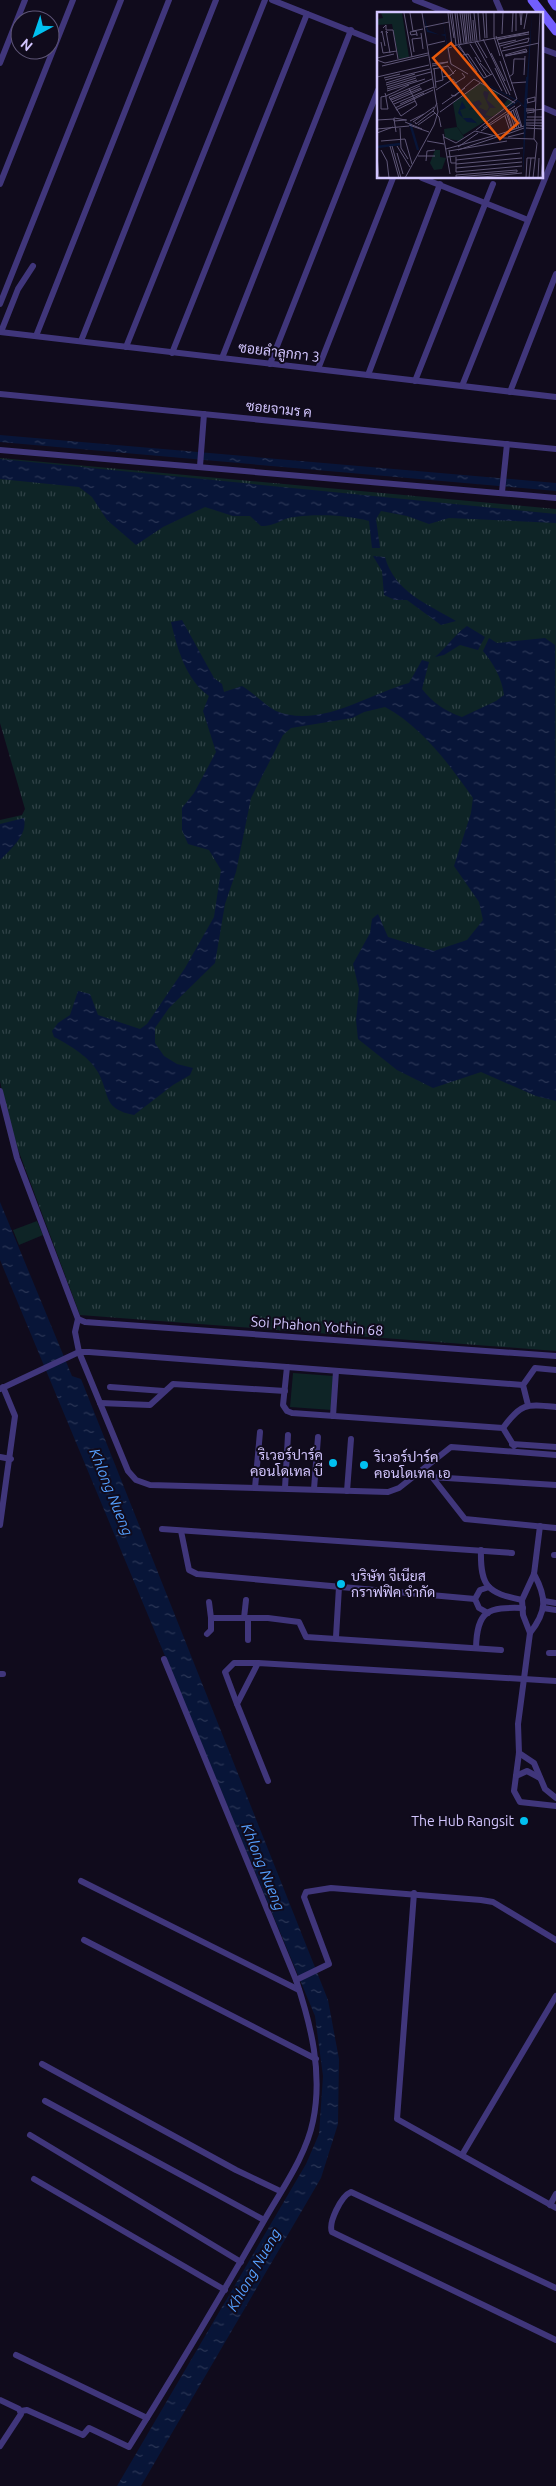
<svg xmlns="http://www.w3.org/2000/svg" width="556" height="2486" font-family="Ubuntu,Sarabun,sans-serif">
  <defs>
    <pattern id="grass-tufts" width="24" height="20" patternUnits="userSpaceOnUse" patternTransform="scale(1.25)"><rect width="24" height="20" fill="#0e2426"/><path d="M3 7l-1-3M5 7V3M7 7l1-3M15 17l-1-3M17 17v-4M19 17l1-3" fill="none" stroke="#304247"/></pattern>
    <pattern id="water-ripples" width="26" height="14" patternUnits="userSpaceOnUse" patternTransform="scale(1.25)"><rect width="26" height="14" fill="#081538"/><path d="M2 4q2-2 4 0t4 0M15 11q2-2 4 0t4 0" fill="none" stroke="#2b3656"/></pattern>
  </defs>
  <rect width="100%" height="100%" fill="#100b1c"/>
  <path fill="url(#grass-tufts)" d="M0,458L556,509V1351L80,1315L10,1128L0,1081V820L22,815L25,809L0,723Z"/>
  <g fill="#0e2426">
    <path d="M37,1221L43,1235L19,1245L13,1230Z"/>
    <path d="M293,1373L334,1376L332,1410L290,1407Z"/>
  </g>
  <g fill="url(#water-ripples)">
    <path d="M0,435L556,483V491L0,442Z"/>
    <path d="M0,459L556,514V523L449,518L429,524L407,516L381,511L376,519L380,548H372L369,521C346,515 317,514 294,517C282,518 277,526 261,526L250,516H233L205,507L163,527L136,545L107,520L92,497L79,487L0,479Z"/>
    <path d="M373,556L385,557C394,591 427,604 456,621L441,625L407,600H395L384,595L382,571Z"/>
    <path d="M182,620L214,678L222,684L224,692L242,686C252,692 269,708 276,711C319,729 369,694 409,683L422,660L429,662L422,689C433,703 445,711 462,717L496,701L504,695C502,678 493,663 483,651L489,638L497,643L545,638L555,645L556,1101L536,1096L481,1072L433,1088L397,1070L358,1039L356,1020L359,989L353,964L370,933L372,919L378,914L388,937L434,951L467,940L483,920L479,902L454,866L471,813L473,798C449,764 422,727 385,707L364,712L352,718L291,728L283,735L251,798L236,872L225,904L215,963L169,1008L155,1028V1043L164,1056L177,1064L193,1068L190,1075L173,1085L134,1115C103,1109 110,1096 99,1074C91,1058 70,1045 54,1037L52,1031L58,1023L70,1015L78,991L90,994L98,1015L140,1029L147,1024L185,968L214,917L221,870L209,850L188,844L182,830V808L194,793L216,752L203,711L209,696C186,680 177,648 171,622Z"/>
    <path d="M467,626L485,637L478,650L460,645L444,655L435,657C447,647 454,635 467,626Z"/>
    <path d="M24,818C28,835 11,849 0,860V824Z"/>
    <path d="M0,1202L72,1376L81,1379L328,2000L339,2059L338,2124L321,2178L141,2486H117L306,2164L319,2134L323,2076L315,2016L0,1260Z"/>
  </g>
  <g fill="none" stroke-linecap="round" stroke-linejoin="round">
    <g stroke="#40367b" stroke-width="6">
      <path d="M272,0L378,42"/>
      <path d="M415,0L451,14"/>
      <path d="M496,0L502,14"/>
      <path d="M542,49L556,54"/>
      <path d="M0,63L25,0"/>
      <path d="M542,107L556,113"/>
      <path d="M422,178L528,220"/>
      <path d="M0,184L73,0"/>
      <path d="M0,304L121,0"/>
      <path d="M0,332L556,397"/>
      <path d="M1,332L18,289L33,266"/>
      <path d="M36,336L169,0"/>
      <path d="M81,341L216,0"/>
      <path d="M126,347L265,0"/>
      <path d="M172,353L307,14"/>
      <path d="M222,358L351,30"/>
      <path d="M270,364L378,90"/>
      <path d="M318,369L393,178"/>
      <path d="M368,375L440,184"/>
      <path d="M415,381L493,184"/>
      <path d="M462,386L556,151"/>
      <path d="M510,392L556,274"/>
      <path d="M0,394L556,449"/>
      <path d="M0,450L556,498"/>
      <path d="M200,466L204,414"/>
      <path d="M502,492L507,444"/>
      <path d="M0,1091L17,1158L78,1319L75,1332L79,1352L128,1471L136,1480L150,1485L388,1492L399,1488L451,1447L556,1455"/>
      <path d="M78,1319L85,1322L556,1356"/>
      <path d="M287,1367L283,1405L287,1411L292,1413L503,1428"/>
      <path d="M110,1387L164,1391"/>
      <path d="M0,1389L79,1352H89L523,1385"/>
      <path d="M100,1403L150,1405L173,1384L285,1391"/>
      <path d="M528,1405L523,1385L535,1368L556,1370"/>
      <path d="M333,1416L336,1371"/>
      <path d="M503,1428C521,1403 526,1404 556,1407"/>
      <path d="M503,1428L514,1446"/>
      <path d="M512,1444L556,1447"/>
      <path d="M0,1457L11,1459"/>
      <path d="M425,1468L465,1519L556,1528"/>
      <path d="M431,1477L556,1485"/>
      <path d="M255,1488L260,1432"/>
      <path d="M285,1488L288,1435"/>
      <path d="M314,1489L318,1437"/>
      <path d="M347,1491L351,1439"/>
      <path d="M0,1525L15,1416L3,1387"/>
      <path d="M540,1526L534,1574L522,1600L523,1615L530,1633L518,1724L519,1753L514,1791L520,1802L556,1806"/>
      <path d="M162,1529L512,1553"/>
      <path d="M181,1531L189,1570L197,1574L475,1599"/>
      <path d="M481,1550C480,1587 488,1593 522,1600"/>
      <path d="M554,1555H556"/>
      <path d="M544,1601L556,1603"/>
      <path d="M209,1602L211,1618H268L299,1622L306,1637L501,1650"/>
      <path d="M543,1608L556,1610"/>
      <path d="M488,1613L479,1608L475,1599L480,1590L489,1587"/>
      <path d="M244,1618L246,1600"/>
      <path d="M530,1633C547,1611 547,1598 534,1574"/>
      <path d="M207,1634L211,1630V1618"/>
      <path d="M336,1637L339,1587"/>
      <path d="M248,1640V1618"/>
      <path d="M476,1648C477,1610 488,1607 523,1608"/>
      <path d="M549,1653H556"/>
      <path d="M0,1674H3"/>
      <path d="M237,1704L225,1672L234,1663H258"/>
      <path d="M519,1753L534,1763L545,1789L556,1798"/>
      <path d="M516,1776L527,1771L540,1778"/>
      <path d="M268,1781L237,1704L258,1663L556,1681"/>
      <path d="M81,1881L299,1990"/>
      <path d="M414,1893L397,2119L556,2208"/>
      <path d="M84,1940L316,2059"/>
      <path d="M296,1980L329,1964L304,1897L306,1892L331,1888L481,1900L493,1902L556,1940"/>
      <path d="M42,2064L236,2170L280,2191"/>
      <path d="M45,2101L264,2220"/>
      <path d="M30,2135L241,2262"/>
      <path d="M462,2155L556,1996"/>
      <path d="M34,2179L225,2290"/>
      <path d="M550,2205L556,2194"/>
      <path d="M556,2288L351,2192C341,2196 328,2223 332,2232L556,2340"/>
      <path d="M16,2355L147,2418"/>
      <path d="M0,2400L19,2409L21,2414L0,2446"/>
      <path d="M21,2411L27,2410L83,2435L89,2428L129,2447C176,2372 221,2296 265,2219C282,2189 306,2156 313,2121C323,2073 311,2025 296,1980L164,1659"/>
    </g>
    <g stroke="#725efe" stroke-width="9">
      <path d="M532,0L556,31"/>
      <path d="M552,0L556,6"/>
    </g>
  </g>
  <g fill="#01c0f0" stroke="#100b1c" stroke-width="2">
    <circle cx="333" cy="1463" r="5"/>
    <circle cx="364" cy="1465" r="5"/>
    <circle cx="341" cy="1584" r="5"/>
    <circle cx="524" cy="1821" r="5"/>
  </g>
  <g text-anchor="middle" stroke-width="4" stroke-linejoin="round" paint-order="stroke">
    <g font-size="14" fill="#d3c6ff" stroke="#100b1c">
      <text transform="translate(279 352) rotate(7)" y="5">ซอยลำลูกกา 3</text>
      <text transform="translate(279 409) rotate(6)" y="5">ซอยจามร ค</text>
      <text transform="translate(317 1326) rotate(4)" y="5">Soi Phahon Yothin 68</text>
    </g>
    <g font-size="14" fill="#d3c6ff" stroke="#100b1c" text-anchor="end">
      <text x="323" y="1460">ริเวอร์ปาร์ค<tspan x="323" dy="16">คอนโดเทล บี</tspan></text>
      <text x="374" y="1462" text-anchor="start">ริเวอร์ปาร์ค<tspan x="374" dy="16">คอนโดเทล เอ</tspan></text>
      <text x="351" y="1581" text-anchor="start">บริษัท จีเนียส<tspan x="351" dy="16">กราฟฟิค จำกัด</tspan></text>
      <text x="514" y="1826">The Hub Rangsit</text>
    </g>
    <g font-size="15" font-style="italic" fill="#559ffe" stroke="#100b1c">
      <text transform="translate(111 1492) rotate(68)" y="5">Khlong Nueng</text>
      <text transform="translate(263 1867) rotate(68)" y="5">Khlong Nueng</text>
      <text transform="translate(254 2270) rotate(-60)" y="5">Khlong Nueng</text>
    </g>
  </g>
  <g transform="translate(377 12)">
    <rect width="166" height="166" fill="#100b1c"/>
    <path d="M4,1H25L32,45L22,47L15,12L0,13V7L6,6ZM103,71L122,81L119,86L127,92L131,87L137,91L86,123L80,115L76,91ZM58,138H63V145L69,146L65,157L57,158L53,151Z" fill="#0e2426"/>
    <path d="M80,115L87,125L82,129L68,126L67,117Z" fill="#0e2426"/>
    <path d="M46,1L51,18L63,23L68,22L65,1L73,50L77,55L142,89L147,94L149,65H136H150L155,1L146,166L147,95L141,89L139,91L99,119L125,100L101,115L99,111L90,110L81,101L85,89L89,96L83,98L86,106H94L99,110L101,115L115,105L106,106L97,96L93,98L92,97L96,95L94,91L102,88L105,92L101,95L110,99L112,95L106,82L107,79L112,80L110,88L119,96H113L108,103L116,105L140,89L75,54L72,50L68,24L50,20Z" fill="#081538"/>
    <path fill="none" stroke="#081538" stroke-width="2.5" d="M33,111L41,138M0,135L23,132"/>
    <path fill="none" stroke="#5e5677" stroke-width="1" d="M27,1L35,45M33,1L36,19L46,17M71,1L75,34L152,20M73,1L77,26M75,1L79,33M78,1L82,33M80,1L84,32M83,1L87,31M85,1L89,31M87,1L90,31M89,1L92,30M91,1L94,30M93,1L96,29M97,1L100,29L110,46M101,1L103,28M106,1L108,26M109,1L110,26M117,1V25M143,1L144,13L145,1M96,8L98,29M48,15L72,10M6,16L9,13V18H16L21,47M147,17L150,1M139,19V1M135,20L136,1M4,21L5,19L8,34M11,21L9,19L13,41M44,21L46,37M40,22L34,23L33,20L39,19L40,22V24M125,22L126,1M117,25L123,44M106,27L133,83M121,27L152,22M120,28L152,20M4,30L6,41L20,39M98,30L125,79M93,32L104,50M121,32L139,28M51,33L68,29M82,33L100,60M81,34L91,46M123,34L152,26L151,30L141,32M75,35L71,36L74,52L91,62M126,36L141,32M125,39L162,31M37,40L35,27L44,26M114,41L128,69M86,43L91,42L107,66L115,62M128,43L149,37M128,44L150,40L149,37M129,44L149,39M98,45L110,65M0,46L17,42M0,48L8,51L51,41M123,49L134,79M103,51L114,63M55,52L71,50L55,54M5,54L51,43M57,56L59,76M118,56L130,82M56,57L71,54L77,62M147,63L148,44M39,64L54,60M0,65L52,53M66,65L74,63L79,58M132,65L136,62L137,47H148M7,66L23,62M8,68L53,57M58,70L66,68L64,55M9,71L38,62M134,71L149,70M77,72L88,65L85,61M9,73L39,64M10,75L39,66M10,77L40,68M59,78L76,67L83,77M10,79L48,67M8,81L9,84V86L11,97H4V85L9,84L11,83L18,80L32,73M74,83L78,84L97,67L138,91M12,85L24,104L40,93L32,76M12,85L55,67M13,87L43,74M14,88L44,76M15,90L45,77M60,91L56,99L62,105L64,115M150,91L158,89V85L150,87L151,91M17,92L57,75M23,92L47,81M65,92L88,76M18,96L56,78M139,96L145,115M149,97H157V100L150,101M19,98L38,89M136,98L142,116M138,98L144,115M134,99L140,116M149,99L167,97M63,100L103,71M133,101L138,117M131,102L136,118M130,103L135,118M128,104L133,119M150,105H167M0,108L17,107L19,120M29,108L17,106V109L28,108H30M149,108H167M33,109L47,102M28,110L45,117M36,110L57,95M38,110L39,112L56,99M149,111H167M32,113L52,120M41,113L58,101M149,113L167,114M23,116L24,136L31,147M106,116L138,94M149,116L167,117M0,117L32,114M99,118L140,87L119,24M104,119L144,93M0,121L16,115M66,122L73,162M120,123L147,114M125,124L147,116M67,125L79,131L98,119L127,126L157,127L160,131L156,166M131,125L147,121M157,127L163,1M4,129L28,127L35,152M50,129L67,132M13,134L22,166M15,134L24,166M20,134L33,155M81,135L101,121M69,137L116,124M4,138L10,149L12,166M72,138L74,151H79M81,138L120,125M72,139L130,129M20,141L26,162M0,143L2,166M41,144H58M70,145L146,136M79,145V160L145,154M79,148L143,141M49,149L50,139L58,138M79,152L145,146M79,156L145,150M79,165L140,160M28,166L57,113L61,100L45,1M79,166V163L140,158V160M96,166L145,161M149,166L150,146H158M152,166L154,146M161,166L162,146M164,166L166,146"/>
    <path fill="#e8590c" fill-opacity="0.15" stroke="#e8590c" stroke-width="2.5" d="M74,31L141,111L123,127L56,46Z"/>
    <rect width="166" height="166" fill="none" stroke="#d3c6ff" stroke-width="2.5"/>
  </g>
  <g transform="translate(35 35) rotate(220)"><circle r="24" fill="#100b1c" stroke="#5e5677"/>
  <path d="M0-4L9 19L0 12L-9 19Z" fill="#01c0f0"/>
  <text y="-8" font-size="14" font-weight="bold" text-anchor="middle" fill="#d3c6ff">N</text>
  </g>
</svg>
